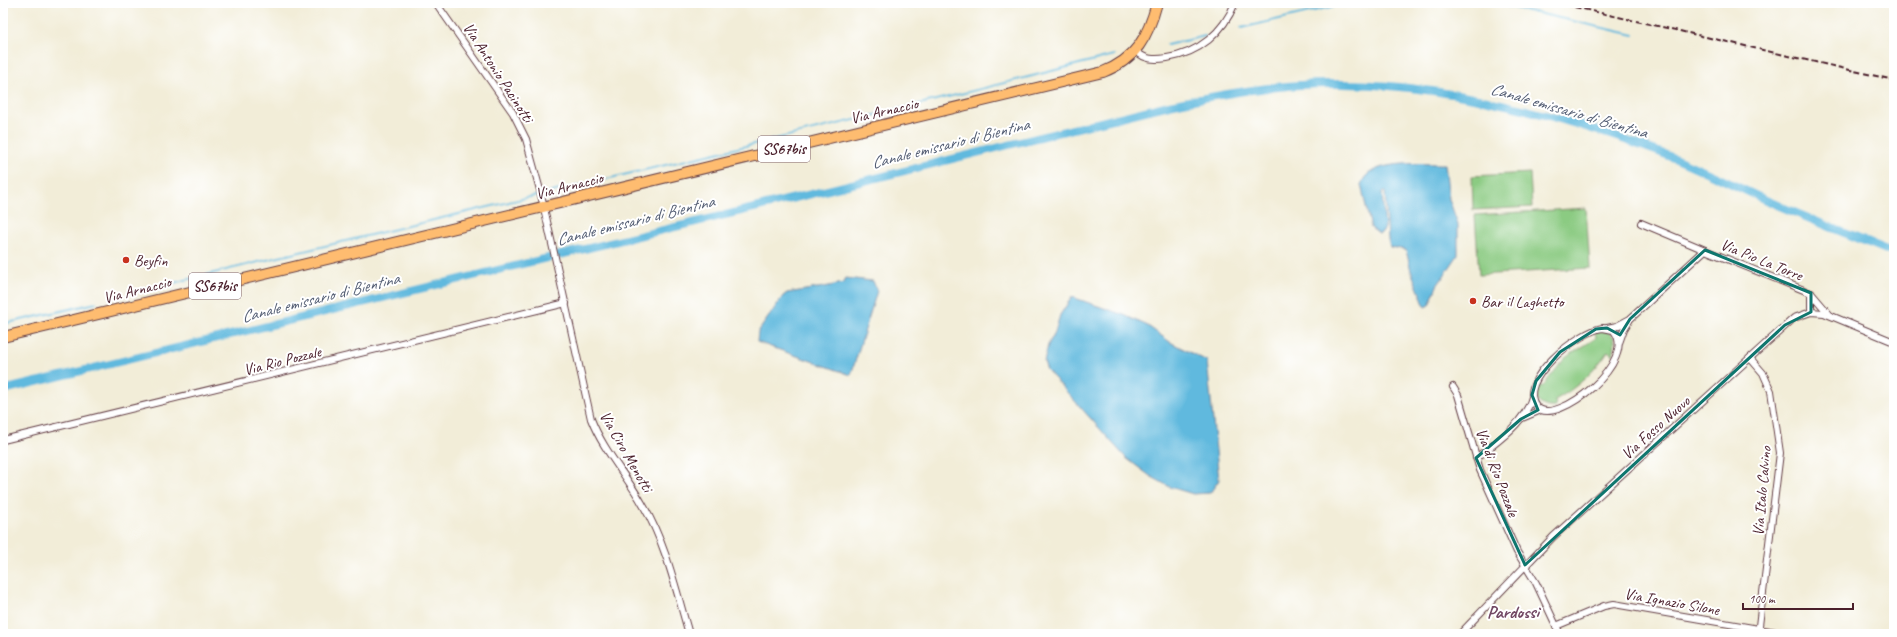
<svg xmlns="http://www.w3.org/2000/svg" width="1897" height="637" font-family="Caveat,sans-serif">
  <rect width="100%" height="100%" fill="#fff"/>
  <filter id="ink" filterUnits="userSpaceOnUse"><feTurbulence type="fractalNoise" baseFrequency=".025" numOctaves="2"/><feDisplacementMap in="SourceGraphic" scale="8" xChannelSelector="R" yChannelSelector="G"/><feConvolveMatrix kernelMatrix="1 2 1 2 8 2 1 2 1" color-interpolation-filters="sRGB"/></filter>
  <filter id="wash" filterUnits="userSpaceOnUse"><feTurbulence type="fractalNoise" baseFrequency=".012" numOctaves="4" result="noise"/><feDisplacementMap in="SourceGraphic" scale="16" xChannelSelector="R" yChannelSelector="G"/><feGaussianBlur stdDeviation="0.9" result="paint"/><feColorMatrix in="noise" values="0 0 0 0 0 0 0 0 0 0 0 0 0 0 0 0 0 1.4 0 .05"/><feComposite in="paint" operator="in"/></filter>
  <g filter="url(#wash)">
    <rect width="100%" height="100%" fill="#f2edd8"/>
    <g fill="#8bcb82" stroke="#6a7556">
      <path d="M1530,173L1532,207L1473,210L1472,176Z"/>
      <path d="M1586,208L1590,268L1479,275L1475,215Z"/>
      <path d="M1595,331C1615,330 1617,337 1613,355L1608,351C1594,372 1578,387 1555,400L1556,407C1541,409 1529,398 1538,383L1542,387L1565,358L1596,338Z"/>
    </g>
    <g fill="#61b9de" stroke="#566c84">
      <path d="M1440,164H1445L1449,199L1458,224V255L1437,286L1429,305L1425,307L1411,271L1406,250L1390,247L1388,240L1385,192H1382L1385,227L1383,232L1379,234L1371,228L1361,185C1368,159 1418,164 1440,164Z"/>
      <path d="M845,278L873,281L877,291L851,375L757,342L758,332L783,296L787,293L824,287L843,283Z"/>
      <path d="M1072,297L1124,315L1148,326L1170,342L1207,361L1219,480L1210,493L1193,494L1170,487L1150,476L1126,458L1047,370L1044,362L1048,345L1055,332L1060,315Z"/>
    </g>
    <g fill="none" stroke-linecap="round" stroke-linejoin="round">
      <g stroke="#61b9de" stroke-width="2">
        <path d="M1493,3L1634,35"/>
        <path d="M1241,28L1348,3"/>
        <path d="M1167,45L1205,36"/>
        <path d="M165,285C481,206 799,137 1114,55"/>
        <path d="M3,324L96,303"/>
      </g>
      <path stroke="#61b9de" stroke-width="8" d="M3,390L828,190L1169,105C1222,94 1277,84 1331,84C1441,82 1554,113 1656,151C1694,165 1731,184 1768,201C1809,219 1852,236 1894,253"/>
    </g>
  </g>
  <g filter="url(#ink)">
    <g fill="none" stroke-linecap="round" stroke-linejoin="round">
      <g stroke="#633e45" stroke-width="8">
        <g id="street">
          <path d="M436,3L513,113L526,139L540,190L591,419C603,450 627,476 643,505C666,544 676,590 689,634"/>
          <path d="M1136,51C1145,60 1155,60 1167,58C1199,53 1223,33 1235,3"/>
          <path d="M1641,223L1705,250"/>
          <path d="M1811,312V293"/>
          <path d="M1603,328L1613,330C1641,359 1556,428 1537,407C1513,382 1581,330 1603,328Z"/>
          <path d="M1607,328L1617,326L1630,319L1705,250L1811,293L1829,314"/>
          <path d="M1619,343L1624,329L1629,321"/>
          <path d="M1750,358L1763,373L1771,391L1780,453L1758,634"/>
          <path d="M1453,387L1458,395L1480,470L1517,552L1536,583L1560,634"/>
          <path d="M1522,418L1541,410"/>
          <path d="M3,440L566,303"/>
          <path d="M1476,458C1496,443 1525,423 1532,397"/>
          <path d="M1556,626L1604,606L1614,604L1787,634"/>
          <path d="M1460,634L1553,537L1794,318L1811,312L1824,313L1894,342"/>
        </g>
      </g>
      <g stroke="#633e45" stroke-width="12">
        <path id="primary" d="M3,337L1103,72C1136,59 1148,37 1157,3"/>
      </g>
      <use href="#street" stroke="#fff" stroke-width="6"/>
      <use href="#primary" stroke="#febc70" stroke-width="10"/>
      <path stroke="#4a1f2b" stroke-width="2" stroke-dasharray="6 3" stroke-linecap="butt" d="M1557,3L1894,80"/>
    </g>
  </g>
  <path fill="none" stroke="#0f766e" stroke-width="3" stroke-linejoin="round" d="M1705,250L1811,293V312L1785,325L1525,565L1476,458L1521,419L1538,410L1532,395L1536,381L1560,352L1596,329L1607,328L1620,335L1630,319Z"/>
  <g fill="#c8321e" stroke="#fff" stroke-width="1.5">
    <circle cx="126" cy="260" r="4"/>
    <circle cx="1473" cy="301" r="4"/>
  </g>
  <g text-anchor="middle" stroke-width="4" stroke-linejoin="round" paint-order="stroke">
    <g fill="#fff" stroke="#80626b" stroke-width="1">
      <rect x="758" y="136" width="52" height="26" rx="3"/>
      <rect x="189" y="273" width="52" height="26" rx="3"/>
    </g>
    <g font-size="15" font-weight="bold" fill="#4a1f2b">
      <text x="784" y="154">SS67bis</text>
      <text x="215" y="291">SS67bis</text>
    </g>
    <g font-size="16" fill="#4a1f2b" stroke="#fff">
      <text transform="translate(499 72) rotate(57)" y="6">Via Antonio Pacinotti</text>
      <text transform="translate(884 110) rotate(-13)" y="6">Via Arnaccio</text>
      <text transform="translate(569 185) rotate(-14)" y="6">Via Arnaccio</text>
      <text transform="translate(1762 259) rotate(22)" y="6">Via Pio La Torre</text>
      <text transform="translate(137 289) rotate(-14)" y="6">Via Arnaccio</text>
      <text transform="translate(282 360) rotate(-14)" y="6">Via Rio Pozzale</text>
      <text transform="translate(1655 427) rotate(-42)" y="6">Via Fosso Nuovo</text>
      <text transform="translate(627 451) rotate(60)" y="6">Via Ciro Menotti</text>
      <text transform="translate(1498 472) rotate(69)" y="6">Via di Rio Pozzale</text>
      <text transform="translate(1761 491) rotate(-85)" y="6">Via Italo Calvino</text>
      <text transform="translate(1672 601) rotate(10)" y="6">Via Ignazio Silone</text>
    </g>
    <g font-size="16" fill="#4a1f2b" stroke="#fff" text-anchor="start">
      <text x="134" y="266">Beyfin</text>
      <text x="1481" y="307">Bar il Laghetto</text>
    </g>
    <g font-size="17" font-style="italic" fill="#535d73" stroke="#fff">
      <text transform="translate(1569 110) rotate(16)" y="6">Canale emissario di Bientina</text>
      <text transform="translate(950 143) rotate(-14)" y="6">Canale emissario di Bientina</text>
      <text transform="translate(635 220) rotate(-14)" y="6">Canale emissario di Bientina</text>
      <text transform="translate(320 297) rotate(-14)" y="6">Canale emissario di Bientina</text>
    </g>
    <g font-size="18" font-weight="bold" fill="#724864" stroke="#fff">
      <text x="1513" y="618">Pardossi</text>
    </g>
  </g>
  <rect width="1897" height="637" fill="none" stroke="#fff" stroke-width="16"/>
  <path d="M1743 603v6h110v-6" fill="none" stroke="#4a1f2b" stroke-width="2"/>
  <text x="1749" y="603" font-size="12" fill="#4a1f2b" stroke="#ffffff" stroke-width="3" paint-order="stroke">100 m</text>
</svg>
